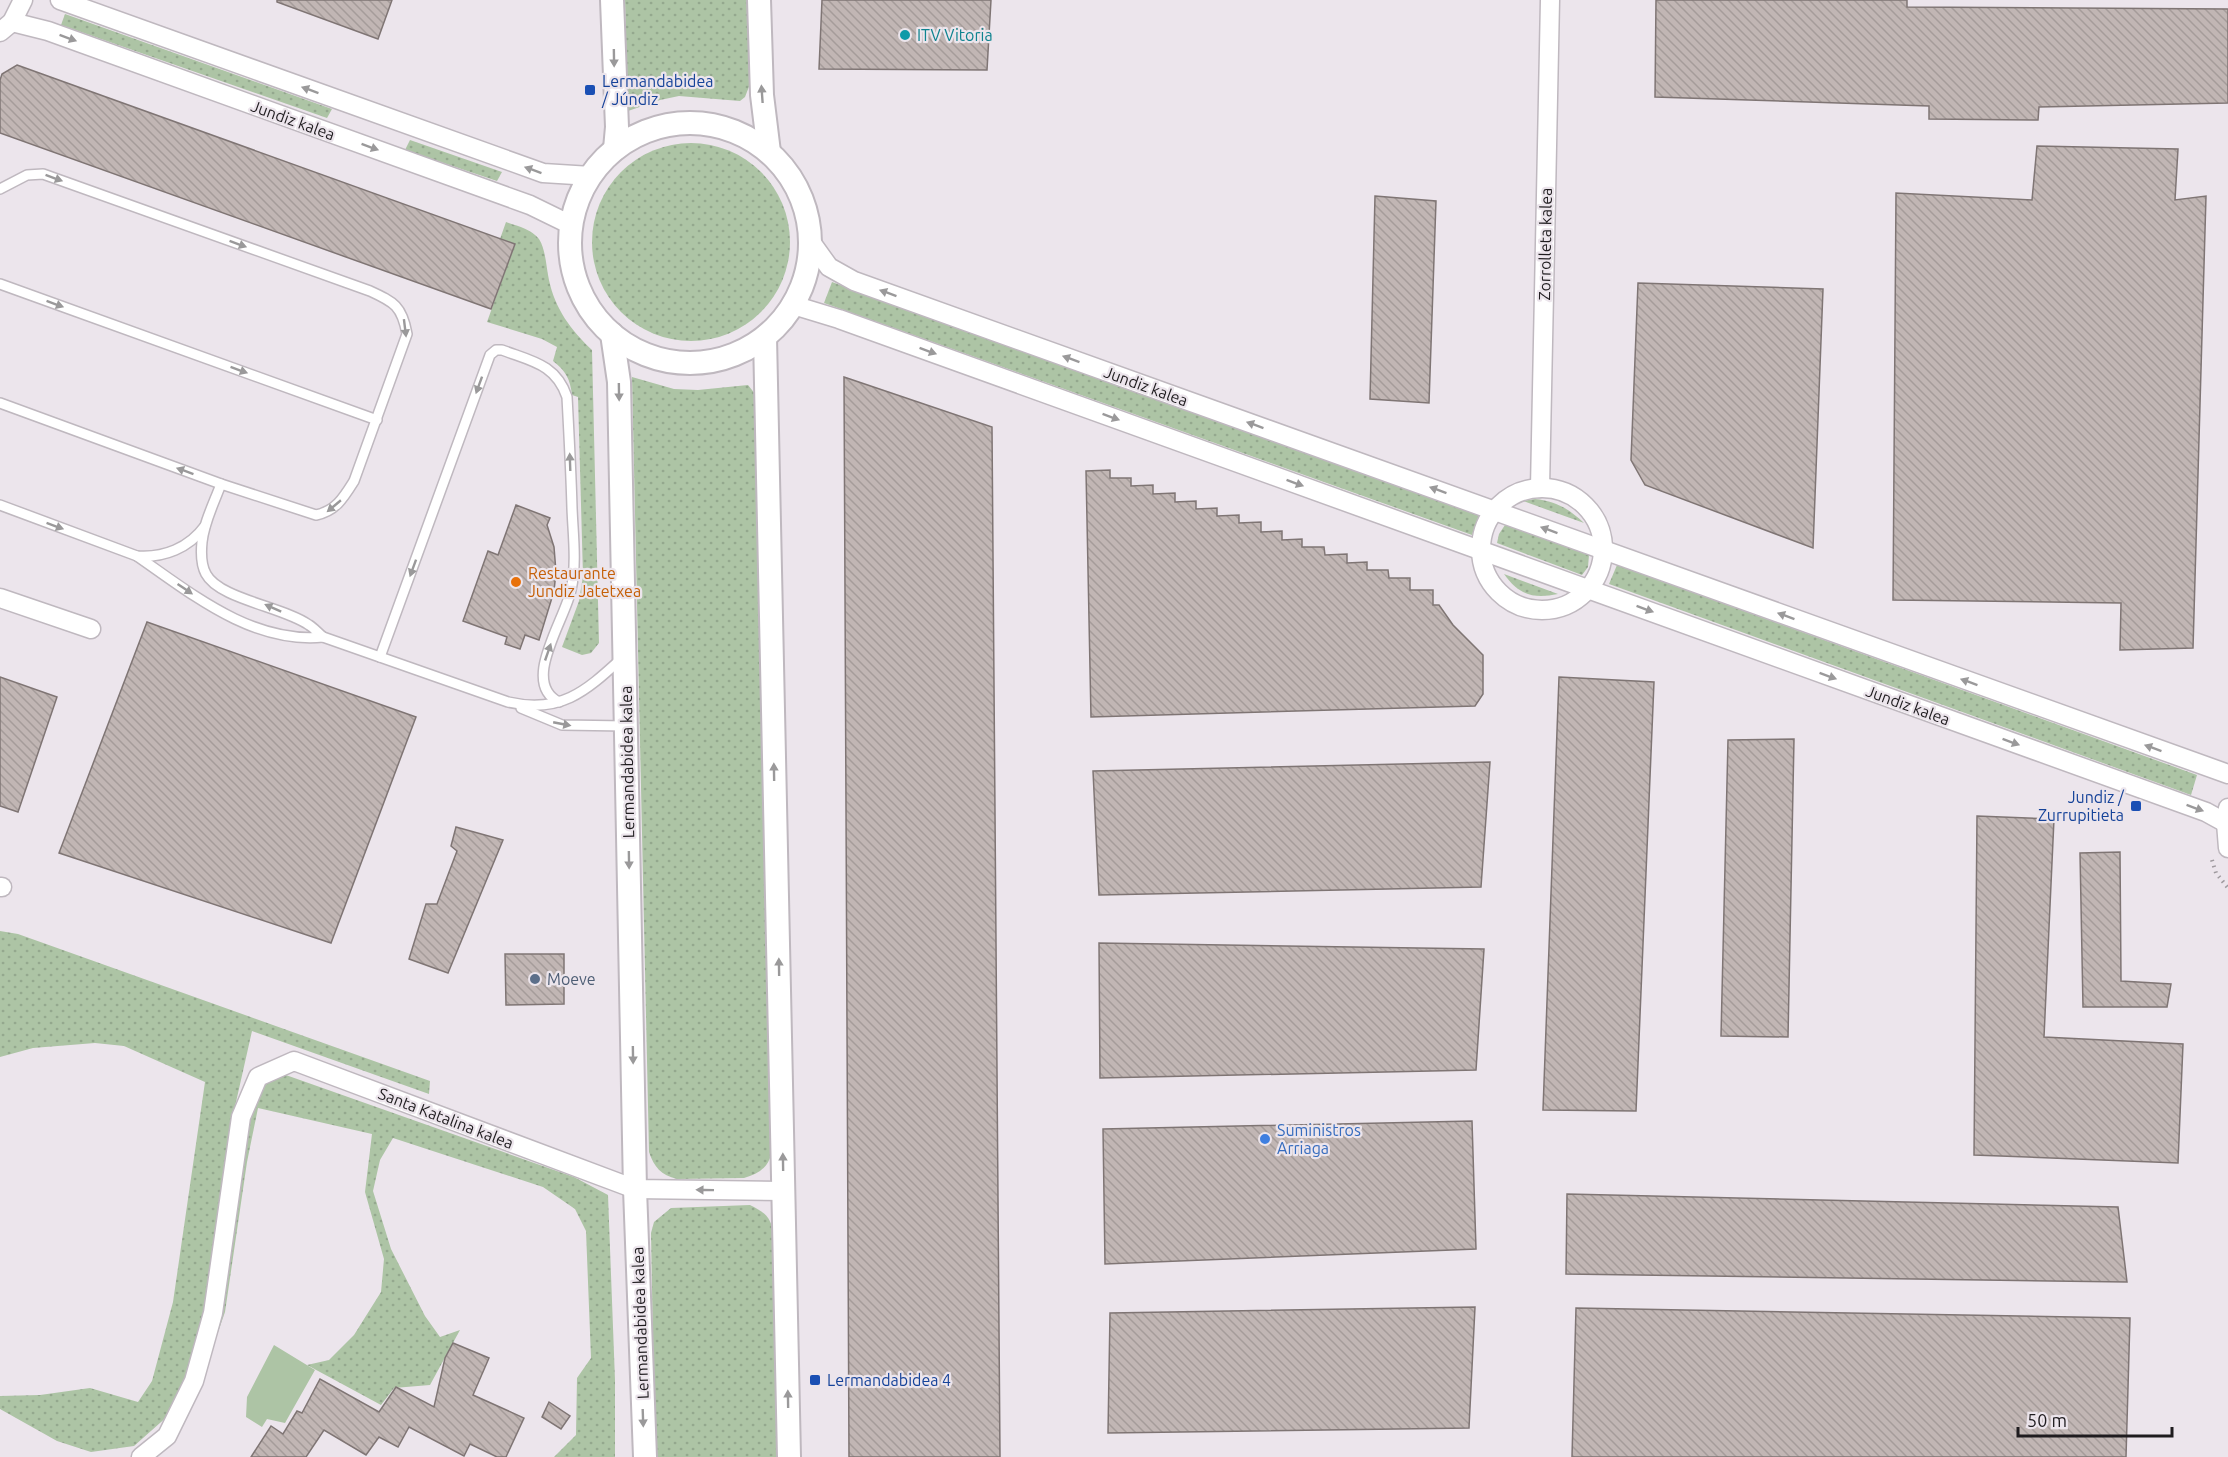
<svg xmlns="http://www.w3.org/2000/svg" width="2228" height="1457" font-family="Ubuntu,sans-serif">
  <defs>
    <pattern id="grass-dots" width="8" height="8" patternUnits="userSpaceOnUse" patternTransform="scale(1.5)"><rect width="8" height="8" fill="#adc4a5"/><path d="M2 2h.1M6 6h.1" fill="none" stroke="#94a88e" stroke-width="1.8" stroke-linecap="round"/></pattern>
    <pattern id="building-back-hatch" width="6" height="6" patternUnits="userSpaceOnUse" patternTransform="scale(1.5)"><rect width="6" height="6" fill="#c1b6b4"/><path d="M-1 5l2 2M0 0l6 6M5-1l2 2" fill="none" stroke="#a59c9a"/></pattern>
  </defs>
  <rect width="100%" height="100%" fill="#ece5ec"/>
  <g fill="url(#grass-dots)">
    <path d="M625,0H749L750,84L745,97L740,101L679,96L660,100L628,111Z"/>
    <path d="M65,14L332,109L327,118L61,25Z"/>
    <path d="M410,140L502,172L497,181L405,150Z"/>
    <circle cx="691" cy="242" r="99"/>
    <path d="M506,222C518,226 531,229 539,239C546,250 546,267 549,280C555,309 571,330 592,350L599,643L591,653L582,655L562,647L579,601L583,576L578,397L572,395C570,379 566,371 553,361L557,347L542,339L487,322L515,244L500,239Z"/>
    <path d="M832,282L1479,515L1472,535L824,303Z"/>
    <path d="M632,377L674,389L698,390L748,385L756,395L772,1151C769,1167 759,1174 744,1178L677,1179C661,1175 654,1167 649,1152Z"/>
    <path d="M1535,499C1556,501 1569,509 1584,523L1523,501Z"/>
    <path d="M1505,525L1589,555L1588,567L1582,575L1497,543L1499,534Z"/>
    <path d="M1617,565L2197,775L2191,795L1609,584Z"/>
    <path d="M1504,574L1558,594C1533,599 1519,595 1504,574Z"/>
    <path d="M0,931L18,934L430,1081L429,1094L252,1031L234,1111L205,1311L186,1381L169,1415L134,1446L91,1452L57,1441L0,1409V1396L40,1395L90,1388L138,1402L152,1381L173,1302L205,1082L124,1046L95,1043L33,1048L0,1057Z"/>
    <path d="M283,1074L574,1177L608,1195L615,1380V1457H554L576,1435L577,1378L591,1358L586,1231L575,1209L543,1187L393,1138L380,1160L373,1191L391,1249L425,1316L440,1337L460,1330L430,1385L394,1388L381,1405L307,1365L329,1360L354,1335L381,1292L384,1259L365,1192L372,1134L258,1108L247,1162L225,1312L217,1335L240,1163L251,1104L265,1085Z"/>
    <path d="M750,1205C767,1214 770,1216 774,1235L779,1457H655L651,1233L654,1222L671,1208Z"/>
  </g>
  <path fill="#adc4a5" d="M274,1345L315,1370L285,1423L267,1419L262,1427L246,1417L247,1397Z"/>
  <g fill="url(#building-back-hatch)" stroke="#7f7574" stroke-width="1.5">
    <path d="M277,0H392L378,39L277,2Z"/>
    <path d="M822,0H991L987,70L819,69Z"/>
    <path d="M1656,0H1907V7L2228,9V103L2039,107L2038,120L1929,119V106L1655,97Z"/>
    <path d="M17,65L515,244L491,309L0,133V80L2,74Z"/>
    <path d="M2037,146L2178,149L2175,200L2206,196L2193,648L2120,650L2121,603L1893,600L1896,193L2032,200Z"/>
    <path d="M1375,196L1436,201L1429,403L1370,399Z"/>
    <path d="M1638,283L1823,289L1813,548L1645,485L1631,460Z"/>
    <path d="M844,377L992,427L1000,1457H849Z"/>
    <path d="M1110,470V478H1131V486L1153,485V494L1175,493V502L1196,501V509L1217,508V516L1239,515V523L1261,522V532L1282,531V540L1302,539V547H1324L1325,555L1347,554V563L1367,562V570H1388L1389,578H1410V590H1433V605H1439L1453,625L1483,655V694L1475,706L1091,717L1086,471Z"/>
    <path d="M516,505L550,518L547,525L554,547L556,572L554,591L539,640L525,635L520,649L505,644L507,637L463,621L488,551L498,555Z"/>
    <path d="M147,622L416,717L331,943L59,853Z"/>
    <path d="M0,677L57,697L18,812L0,806Z"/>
    <path d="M1559,677L1654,682L1636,1111L1543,1110Z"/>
    <path d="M1794,739L1788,1037L1721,1036L1728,740Z"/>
    <path d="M1490,762L1481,887L1099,895L1093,771Z"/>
    <path d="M1977,816L2054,819L2044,1037L2183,1044L2178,1163L1974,1155Z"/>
    <path d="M456,827L503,840L448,973L409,959L426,904H437L457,851L451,846Z"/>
    <path d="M2120,852L2121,981L2171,984L2167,1007H2083L2080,853Z"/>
    <path d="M1099,943L1484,949L1476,1070L1100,1078Z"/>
    <path d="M505,954H564V1004L506,1005Z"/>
    <path d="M1472,1121L1476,1249L1105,1264L1103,1129Z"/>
    <path d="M1567,1194L2118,1207L2127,1282L1566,1274Z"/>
    <path d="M1475,1307L1469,1428L1108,1433L1110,1313Z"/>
    <path d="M1576,1308L2130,1318L2126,1457H1572Z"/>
    <path d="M453,1343L489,1358L473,1395L524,1418L506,1457H497L470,1444L464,1456L409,1427L398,1447L379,1437L366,1455L324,1430L306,1457H251L271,1426L283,1434L297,1411L302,1413L320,1379L379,1412L396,1387L434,1407L445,1358Z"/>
    <path d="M549,1402L570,1416L561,1429L542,1417Z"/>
  </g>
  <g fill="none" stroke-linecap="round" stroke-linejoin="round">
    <g stroke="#bfb8bf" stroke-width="12">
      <g id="service">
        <path d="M0,189L27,175L43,174L370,291C394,302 402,306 407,334L354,481C344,497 336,511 316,515L221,484"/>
        <path d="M0,284L377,420"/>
        <path d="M0,403L221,484C214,503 204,522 202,542C201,552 201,565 206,574C219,599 284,607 309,625C314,628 318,633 323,637L508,702C560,714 585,692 621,659"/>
        <path d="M0,505L137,556C164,558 189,548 205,526"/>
        <path d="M137,556C192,594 252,644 323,637"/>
        <path d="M380,657L490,355L496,350H502C531,361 556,364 567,397C569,434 571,471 572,508C573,535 577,563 571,590C565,620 520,683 559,702"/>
        <path d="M521,708L562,725L626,726"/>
      </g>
    </g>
    <g stroke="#bfb8bf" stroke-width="21">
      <g id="minor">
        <path d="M60,0L543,173L591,176"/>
        <path d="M12,22L48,31L530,205L571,225"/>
        <path d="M0,32L12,22L23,0"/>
        <path d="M811,242L829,267L854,281L2228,774"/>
        <path d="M793,305L839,319L2206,812L2226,823"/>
        <circle cx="1542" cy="549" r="61"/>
        <path d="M1540,488L1550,0"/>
        <path d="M0,598L91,629"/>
        <path d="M2228,808L2226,823L2228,848"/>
        <path d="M0,887H2"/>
        <path d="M141,1457L167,1436L194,1381L213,1313L241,1117L258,1077L294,1061L635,1189L784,1191"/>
      </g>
    </g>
    <g stroke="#bfb8bf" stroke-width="26">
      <g id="tertiary">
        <path d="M612,0L617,127L615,149"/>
        <path d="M759,0L762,95L769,152"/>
        <circle cx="690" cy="243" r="120"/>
        <path d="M612,334L619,382L635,1189L645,1457"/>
        <path d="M765,337L789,1457"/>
      </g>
    </g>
    <path stroke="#9f9a9f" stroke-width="4" stroke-dasharray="1.5 4.5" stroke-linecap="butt" d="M2212,860L2216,873L2228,888"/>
    <use href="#service" stroke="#fff" stroke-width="9"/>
    <use href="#minor" stroke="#fff" stroke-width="18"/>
    <use href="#tertiary" stroke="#fff" stroke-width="22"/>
  </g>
  <defs><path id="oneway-solid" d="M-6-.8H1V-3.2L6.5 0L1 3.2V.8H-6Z" transform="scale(1.5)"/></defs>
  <g fill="#9a999a">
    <use href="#oneway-solid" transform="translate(68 38) rotate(20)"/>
    <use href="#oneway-solid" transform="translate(614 58) rotate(89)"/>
    <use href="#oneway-solid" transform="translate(310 90) rotate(-160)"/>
    <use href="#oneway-solid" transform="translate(762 94) rotate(-94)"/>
    <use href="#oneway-solid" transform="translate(370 147) rotate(20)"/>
    <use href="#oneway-solid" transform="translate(533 170) rotate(-160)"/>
    <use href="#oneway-solid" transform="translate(54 178) rotate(20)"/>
    <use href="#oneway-solid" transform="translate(238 244) rotate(20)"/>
    <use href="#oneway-solid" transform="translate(888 293) rotate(-160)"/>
    <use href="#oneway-solid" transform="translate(55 304) rotate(20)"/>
    <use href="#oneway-solid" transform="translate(405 328) rotate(83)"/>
    <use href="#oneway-solid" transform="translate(928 351) rotate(20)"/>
    <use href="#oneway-solid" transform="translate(1071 359) rotate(-160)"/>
    <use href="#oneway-solid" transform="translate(239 370) rotate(20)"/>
    <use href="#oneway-solid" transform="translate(479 385) rotate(110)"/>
    <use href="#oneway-solid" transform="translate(619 392) rotate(89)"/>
    <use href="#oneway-solid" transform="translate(1111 417) rotate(20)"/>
    <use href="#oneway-solid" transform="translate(1255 425) rotate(-160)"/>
    <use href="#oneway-solid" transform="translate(570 462) rotate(-92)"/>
    <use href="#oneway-solid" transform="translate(185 471) rotate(-160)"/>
    <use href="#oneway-solid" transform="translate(1295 483) rotate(20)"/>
    <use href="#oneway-solid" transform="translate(1438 490) rotate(-160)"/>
    <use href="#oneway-solid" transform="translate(334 506) rotate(140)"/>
    <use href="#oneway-solid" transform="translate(55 526) rotate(20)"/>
    <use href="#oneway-solid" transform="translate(1549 530) rotate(-160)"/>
    <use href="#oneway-solid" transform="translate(413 568) rotate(110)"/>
    <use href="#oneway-solid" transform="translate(185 589) rotate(34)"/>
    <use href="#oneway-solid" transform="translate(273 608) rotate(-156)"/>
    <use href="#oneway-solid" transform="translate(1645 609) rotate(20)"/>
    <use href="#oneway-solid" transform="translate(1786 616) rotate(-160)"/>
    <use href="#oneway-solid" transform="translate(548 652) rotate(-71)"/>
    <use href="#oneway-solid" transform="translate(1828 676) rotate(20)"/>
    <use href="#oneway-solid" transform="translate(1969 682) rotate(-160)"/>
    <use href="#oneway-solid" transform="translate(562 724) rotate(11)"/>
    <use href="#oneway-solid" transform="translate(2011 742) rotate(20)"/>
    <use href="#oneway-solid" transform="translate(2153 748) rotate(-160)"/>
    <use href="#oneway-solid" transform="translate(774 772) rotate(-91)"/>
    <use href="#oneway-solid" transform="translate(2195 808) rotate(20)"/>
    <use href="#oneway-solid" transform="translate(629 860) rotate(89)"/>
    <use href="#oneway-solid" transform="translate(779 967) rotate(-91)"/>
    <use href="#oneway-solid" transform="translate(633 1055) rotate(89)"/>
    <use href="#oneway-solid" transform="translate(783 1162) rotate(-91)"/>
    <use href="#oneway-solid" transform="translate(705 1190) rotate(-179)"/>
    <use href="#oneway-solid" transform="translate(788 1399) rotate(-91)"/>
    <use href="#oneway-solid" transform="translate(643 1418) rotate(88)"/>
  </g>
  <circle fill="#0f9aa8" stroke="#ece5ec" stroke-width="2" cx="905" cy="35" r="6"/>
  <g fill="#1a4fb4" stroke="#ece5ec" stroke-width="2">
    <rect x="584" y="84" width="12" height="12" rx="3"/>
    <rect x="2130" y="800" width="12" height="12" rx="3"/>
    <rect x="809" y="1374" width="12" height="12" rx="3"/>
  </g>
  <circle fill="#e8710a" stroke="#ece5ec" stroke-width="2" cx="516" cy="582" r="6"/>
  <circle fill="#5c6f8a" stroke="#ece5ec" stroke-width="2" cx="535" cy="979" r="6"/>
  <circle fill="#3f7fe0" stroke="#ece5ec" stroke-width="2" cx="1265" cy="1139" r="6"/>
  <g text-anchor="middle" stroke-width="4.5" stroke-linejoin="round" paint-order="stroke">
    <g font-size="16" fill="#0d838f" stroke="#ece5ec" text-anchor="start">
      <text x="917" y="41">ITV Vitoria</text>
    </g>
    <g font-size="16" fill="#164399" stroke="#ece5ec" text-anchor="start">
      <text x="602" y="87">Lermandabidea<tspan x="602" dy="18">/ Júndiz</tspan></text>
      <text x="2124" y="803" text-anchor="end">Jundiz /<tspan x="2124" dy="18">Zurrupitieta</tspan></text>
      <text x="827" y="1386">Lermandabidea 4</text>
    </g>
    <g font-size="16" fill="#1f1c1f" stroke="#ece5ec">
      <text transform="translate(293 120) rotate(20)" y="6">Jundiz kalea</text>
      <text transform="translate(1545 244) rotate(-89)" y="6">Zorrolleta kalea</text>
      <text transform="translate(1146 386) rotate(20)" y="6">Jundiz kalea</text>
      <text transform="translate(1908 705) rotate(20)" y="6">Jundiz kalea</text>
      <text transform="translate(627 762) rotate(-91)" y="6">Lermandabidea kalea</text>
      <text transform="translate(446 1118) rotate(21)" y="6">Santa Katalina kalea</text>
      <text transform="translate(640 1323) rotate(-92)" y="6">Lermandabidea kalea</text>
    </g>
    <g font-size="16" fill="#c56008" stroke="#ece5ec" text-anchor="start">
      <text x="528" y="579">Restaurante<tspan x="528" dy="18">Jundiz Jatetxea</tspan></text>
    </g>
    <g font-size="16" fill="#4e5e75" stroke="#ece5ec" text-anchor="start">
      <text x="547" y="985">Moeve</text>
    </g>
    <g font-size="16" fill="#366cbe" stroke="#ece5ec" text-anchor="start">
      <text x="1277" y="1136">Suministros<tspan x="1277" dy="18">Arriaga</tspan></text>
    </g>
  </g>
  <path d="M2018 1427v9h154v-9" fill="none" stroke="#1f1c1f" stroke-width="3"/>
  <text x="2027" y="1427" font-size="18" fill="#1f1c1f" stroke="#ece5ec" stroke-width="4.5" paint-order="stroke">50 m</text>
</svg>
